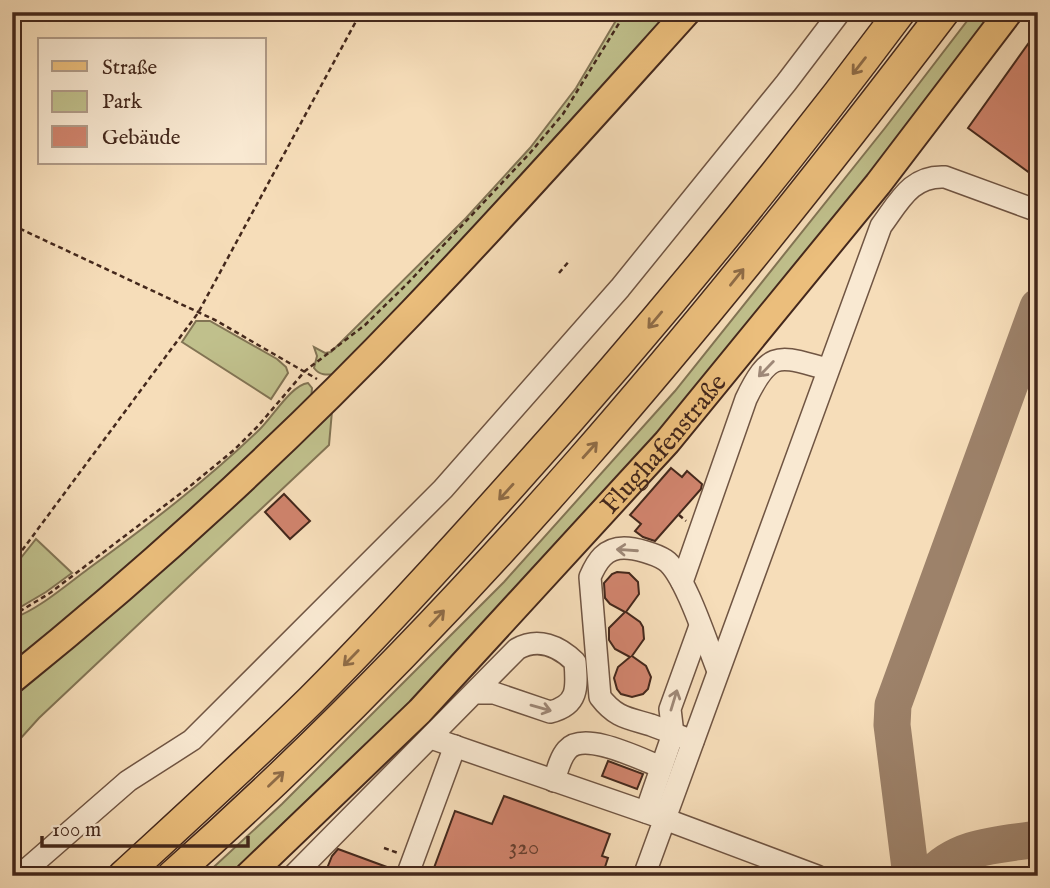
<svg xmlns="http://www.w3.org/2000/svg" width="1050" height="888" font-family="'IM FELL English',serif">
  <rect width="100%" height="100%" fill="#f6ddb9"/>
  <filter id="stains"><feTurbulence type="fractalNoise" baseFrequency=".00286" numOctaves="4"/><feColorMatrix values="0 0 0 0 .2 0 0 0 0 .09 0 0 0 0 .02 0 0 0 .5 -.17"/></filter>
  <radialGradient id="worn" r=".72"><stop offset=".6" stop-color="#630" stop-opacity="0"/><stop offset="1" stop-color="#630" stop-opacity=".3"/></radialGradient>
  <g fill="#c0c08c" stroke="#827454" stroke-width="2">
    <path d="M621,12H673L618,74L337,374C327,375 320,376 314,368L317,356L314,347L325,353L331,352L466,218L530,148L576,88Z"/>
    <path d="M974,12H999L678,419L487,633L237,876H204L282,804L504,582L675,391L885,128Z"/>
    <path d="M196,321H210L277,359L286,367L288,373L271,399L182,342Z"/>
    <path d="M308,383L312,388L311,401L254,455L45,640L12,662V619C40,608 64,587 88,569C147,526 206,481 259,430C272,418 291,385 308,383Z"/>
    <path d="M332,411L329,445L39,718L12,748V693Z"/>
    <path d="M36,539L72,573L46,592L12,612V569Z"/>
  </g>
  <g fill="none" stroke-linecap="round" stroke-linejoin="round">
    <g stroke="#9d826a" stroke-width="37">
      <path d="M911,876L892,725L893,705L1038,307"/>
      <path d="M931,876C958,845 1000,845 1038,839"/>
    </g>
  </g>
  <g fill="#d0846d" stroke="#44281c" stroke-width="2">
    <path d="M1038,30V179L968,128Z"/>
    <path d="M671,468L682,477L687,471L702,484L701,489L655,541L643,537L635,531L641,524L630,515Z"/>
    <path d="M284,494L310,521L290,539L265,512Z"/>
    <path d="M617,572L629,573L638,582L639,594L626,612L640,622L643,627L644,639L632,656L646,666L651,677L648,689L643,694L632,697L621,694L617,689L614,678L618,667L630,657L615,649L609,640V628L625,612L610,604L605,598L604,583L612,574Z"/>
    <path d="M608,761L643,774L637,789L602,776Z"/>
    <path d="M504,796L610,834L602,856L608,858L602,876H431L455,811L492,824Z"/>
    <path d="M338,849L395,870L394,876H324L332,856Z"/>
  </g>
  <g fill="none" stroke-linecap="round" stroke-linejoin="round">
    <g stroke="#705543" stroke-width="24">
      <g id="minor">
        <path d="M682,582L746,399C771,347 780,357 828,369"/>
        <path d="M431,738L654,815L817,876"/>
        <path d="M693,741C679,736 665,730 651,725C628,718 616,718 600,697L590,577C597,561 605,548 624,548C635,548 656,554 665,560C685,573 708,647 718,671"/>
        <path d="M554,781C557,771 560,758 567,750C584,730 640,759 661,767"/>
        <path d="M646,812L673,734L670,709L700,626"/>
        <path d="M19,876L128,781L192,740L443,489L620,288L786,83L840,12"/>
        <path d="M293,876L517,649C538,637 559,646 575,662C577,687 579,705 550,712L494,693H475"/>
        <path d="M407,876L455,746"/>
        <path d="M644,876L881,226C899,202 911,175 945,177L1038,211"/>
      </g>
    </g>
    <g stroke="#44281c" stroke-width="30">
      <g id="major">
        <path d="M12,680C152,567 288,442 412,312C506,214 596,113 687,12"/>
        <path id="s1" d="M248,876L420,711L667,442L878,184L1009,12"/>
      </g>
    </g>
    <g stroke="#44281c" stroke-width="33">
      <g id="highway">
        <path d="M123,876C186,818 250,760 311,700C381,630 448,556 514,482C650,331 779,174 900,12"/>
        <path d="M172,876C462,619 710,319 944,12"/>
      </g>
    </g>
    <g stroke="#44281c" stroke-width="2.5" stroke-dasharray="5 3.5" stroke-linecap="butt">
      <path d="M12,225L215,320L317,379"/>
      <path d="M559,273L570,260"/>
      <path d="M679,515L686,521"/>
      <path d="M12,564L198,313L361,12"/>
      <path d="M12,616L50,593L189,487L234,450L258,426L305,371L365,325L407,284L530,153L563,114L626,12"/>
      <path d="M384,848L398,853"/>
    </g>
    <use href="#minor" stroke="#f9e9d2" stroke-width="21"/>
    <use href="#major" stroke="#ebbe7c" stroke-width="26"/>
    <use href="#highway" stroke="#ebbe7c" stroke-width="30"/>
  </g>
  <defs><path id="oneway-shaft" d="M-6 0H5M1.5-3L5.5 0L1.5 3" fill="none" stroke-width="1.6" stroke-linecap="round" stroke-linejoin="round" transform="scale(1.75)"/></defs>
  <g stroke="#8f6c47">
    <use href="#oneway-shaft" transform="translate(859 66) rotate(128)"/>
    <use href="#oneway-shaft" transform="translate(737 277) rotate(-51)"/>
    <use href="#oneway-shaft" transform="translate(655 320) rotate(130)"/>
    <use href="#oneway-shaft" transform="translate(590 450) rotate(-48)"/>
    <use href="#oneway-shaft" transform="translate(506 492) rotate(132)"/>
    <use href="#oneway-shaft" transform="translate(437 618) rotate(-47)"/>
    <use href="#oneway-shaft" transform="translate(351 658) rotate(134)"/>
    <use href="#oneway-shaft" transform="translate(276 779) rotate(-44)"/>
  </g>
  <g stroke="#9e8877">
    <use href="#oneway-shaft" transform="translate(766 369) rotate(134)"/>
    <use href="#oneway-shaft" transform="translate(627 550) rotate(-176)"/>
    <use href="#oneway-shaft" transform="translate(674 700) rotate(-73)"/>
    <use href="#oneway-shaft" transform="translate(541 708) rotate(16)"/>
  </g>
  <g text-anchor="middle" stroke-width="7" stroke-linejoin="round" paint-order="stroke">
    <g font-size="23" fill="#673f30">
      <text x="524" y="854">320</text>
    </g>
    <g font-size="26" fill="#44281c" stroke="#f9e9d2">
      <text dy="9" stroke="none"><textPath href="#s1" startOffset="600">Flughafenstraße</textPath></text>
    </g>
  </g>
  <rect width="1050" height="888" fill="none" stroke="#f6ddb9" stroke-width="42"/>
  <rect x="14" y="14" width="1022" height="860" fill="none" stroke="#44281c" stroke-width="3.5"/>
  <rect x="21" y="21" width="1008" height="846" fill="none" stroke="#44281c" stroke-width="2"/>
  <rect x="38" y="38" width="228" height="126" fill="#f9e9d2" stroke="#b19c89" stroke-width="2"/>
  <rect x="52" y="61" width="35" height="10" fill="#ebbe7c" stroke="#b19c89" stroke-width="2"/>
  <text x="102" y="74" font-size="21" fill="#44281c">Straße</text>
  <rect x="52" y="91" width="35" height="21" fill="#c0c08c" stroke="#b19c89" stroke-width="2"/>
  <text x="102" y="108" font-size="21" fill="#44281c">Park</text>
  <rect x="52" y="126" width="35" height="21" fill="#d0846d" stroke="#b19c89" stroke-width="2"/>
  <text x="102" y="144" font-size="21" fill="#44281c">Gebäude</text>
  <path d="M42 836v10h206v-10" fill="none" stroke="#44281c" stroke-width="3.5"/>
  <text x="52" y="836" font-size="21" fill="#44281c" stroke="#f9e9d2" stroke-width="5" paint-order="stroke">100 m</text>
  <rect width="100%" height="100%" filter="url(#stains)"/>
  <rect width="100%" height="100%" fill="url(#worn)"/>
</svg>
